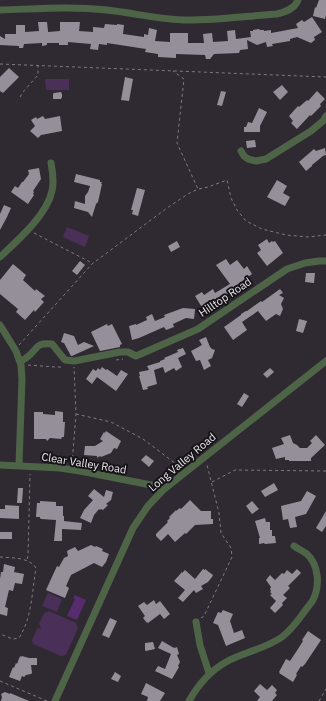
<svg xmlns="http://www.w3.org/2000/svg" width="326" height="701" font-family="'IBM Plex Sans',sans-serif">
  <rect width="100%" height="100%" fill="#2f2a32"/>
  <g fill="#4a2f58">
    <path d="M45,79H69V90H46Z"/>
    <path d="M67,227L89,236L85,247L63,237Z"/>
    <path d="M48,593L62,599L57,612L42,606Z"/>
    <path d="M49,611L76,623L78,628L66,655L61,656L33,644L32,640L37,629L41,628L39,624L44,613Z"/>
  </g>
  <path fill="#572b6d" d="M75,595L86,600L77,620L67,616L75,599L73,598Z"/>
  <g fill="#958f99">
    <path d="M319,0H326V15L325,19L313,16L315,7L316,8Z"/>
    <path d="M312,17L322,32L314,37L315,40L311,43L297,37L290,39V41L272,44L273,46L267,47L266,42L257,45L247,40L248,49L240,50L239,53L214,54L210,59H206L205,55L176,54V58L158,57V54L145,52L146,49L107,43V45L99,44L98,50L90,49L91,44L68,42V45H59V43H47V45L42,46V43L24,44L23,48H19V46L0,45V36L5,39V34H16V25H25V32L39,31L38,22H47L48,31V32L60,31V22H80L79,31L93,32V27L104,28L105,24L117,25V24L124,25L123,34L144,37V34L148,35L149,28L157,30L155,41L170,42V33H188V43H204L203,34L212,33L213,42L228,41L227,31L235,30L236,39L251,37L250,31H253V30L259,29L260,30H264V31L271,30V33L298,28L296,24L302,20L304,22Z"/>
    <path d="M9,68L19,77L3,93L0,91V77Z"/>
    <path d="M125,77L133,79L129,101L121,100Z"/>
    <path d="M282,85L288,92L280,100L273,92Z"/>
    <path d="M221,91L226,92L222,106L217,105Z"/>
    <path d="M317,91L325,99L320,104L321,106L311,116L310,115L297,129L291,123L293,121L289,116L298,106L299,107L307,100L308,101Z"/>
    <path d="M61,92L62,94V97L61,99H53V94L54,93Z"/>
    <path d="M259,108L267,112L260,126V132H244V127H246L248,122L252,123Z"/>
    <path d="M43,116L45,119L60,116L62,131L41,135L38,138L30,131L35,126L31,120L36,117L37,119Z"/>
    <path d="M255,140L256,147L247,148L246,141Z"/>
    <path d="M325,148L326,155L323,156L312,165V166L306,171L299,162L314,149L316,151Z"/>
    <path d="M39,168L41,179L33,191L34,192L33,194L34,195L28,204L11,192L15,186L18,188L22,182H23L29,174L28,170Z"/>
    <path d="M76,174L100,180V182H102L101,184H102L98,202L96,204L92,217L88,212L74,208L75,201L85,204V196L88,192L90,186L74,182Z"/>
    <path d="M277,180L287,186L283,193L290,197L285,206L267,197Z"/>
    <path d="M137,188L145,190L138,216L132,214L133,210H131Z"/>
    <path d="M4,205L11,208L7,217L0,230V214Z"/>
    <path d="M267,239L269,243L272,241L273,242L275,241L283,253L267,266L257,253L261,250L258,245Z"/>
    <path d="M177,241L180,247L171,252L168,246Z"/>
    <path d="M226,259L230,265L237,260L244,269L247,266L252,274L227,292L228,294L222,297L221,296L213,301V302L203,309L195,296L202,292L204,295L213,289L215,293L230,284L216,265Z"/>
    <path d="M80,261L85,265L77,275L72,271Z"/>
    <path d="M13,264L26,275L23,280L35,291L36,289L45,296L41,299L44,302L35,312L34,310L25,320L16,312L18,309L0,294V280Z"/>
    <path d="M306,273H315L314,283L305,282Z"/>
    <path d="M280,289L283,293L279,295L284,298L281,304L283,309L280,316L276,314L266,321L258,311L242,322L247,330L233,340L224,327L241,315V314L246,311H247L261,301L262,302Z"/>
    <path d="M183,308L195,309L194,319L186,318L173,324L174,327L166,330L164,327L139,338L132,340L129,326L136,324V325L147,320L146,317L152,314L155,321L165,317L164,315Z"/>
    <path d="M299,319L307,321L303,333L296,331Z"/>
    <path d="M107,324L108,326L112,324L122,344L120,345V347L100,351L91,332Z"/>
    <path d="M64,333L74,336L78,345L84,342L94,346L72,356H71L64,343L61,342Z"/>
    <path d="M206,337L210,347L212,349L215,350L212,358L208,360L211,366L204,370L200,360L196,361L191,351L202,345L199,340Z"/>
    <path d="M183,348L186,354L178,358L182,367L176,371L174,368L165,373L163,367L154,370L157,384L147,387L148,389L143,390L139,376H140L139,372L149,370L147,366L160,362V361L165,359L164,358L178,352L177,350Z"/>
    <path d="M102,367L106,370L107,369L117,376L121,370L128,374L116,391L97,377L92,384L86,379L93,369L96,371L98,368L100,370Z"/>
    <path d="M270,368L274,372L267,378L263,374Z"/>
    <path d="M244,393L249,396L242,407L237,404Z"/>
    <path d="M55,411L63,412V422H65L64,437H62L61,439L50,438L47,441L46,439H34V412H43V414L55,415Z"/>
    <path d="M106,431L121,441L117,449L114,448L111,453L101,457L100,456L97,458V456L84,455L85,446H95L103,441L100,439L104,432L105,433Z"/>
    <path d="M290,435L293,443L297,445L300,448H307L312,443L310,441L316,435L325,445L311,458V461H289V460H285V457L276,459L272,448L284,444L281,438Z"/>
    <path d="M146,455L154,461L149,467L141,460Z"/>
    <path d="M274,483L278,490L265,497L261,491Z"/>
    <path d="M18,488H23L22,503H17Z"/>
    <path d="M94,489L104,497L106,490L113,492L111,500L106,504L108,505L103,510L101,509L100,510L99,509L94,515L91,523L80,518L84,510L93,500L88,496Z"/>
    <path d="M307,491L316,496L306,514L295,517L297,527L290,528L288,519L283,520L281,506L301,501Z"/>
    <path d="M190,500L201,511H211V519H213V524L195,525L186,534L185,533L175,542L168,534L161,541L156,536V534L168,522L167,521L170,518L169,517L176,510V511L180,508L181,509Z"/>
    <path d="M40,501L56,502V506H63V516H64V521L82,523L81,530L62,529V541H54L56,520L41,519L40,518V517H36L37,503H40Z"/>
    <path d="M252,501L259,509L252,514L246,506Z"/>
    <path d="M5,505L19,506V519L0,518V509H5Z"/>
    <path d="M326,511V526L322,532L316,528Z"/>
    <path d="M265,518L266,522H270V530H272V536H275L276,543L265,544L264,543L259,544V538H260L255,521Z"/>
    <rect x="0" y="532" width="12" height="7"/>
    <path d="M91,545L95,547L96,546L103,549L102,551L109,554L106,562L102,567L94,563L71,575L66,586L69,588L65,598L46,590L57,566L59,567L64,558L68,556L67,551L75,547L78,551Z"/>
    <path d="M4,564L15,567L14,572L24,574L22,584L15,583L13,591L9,590L5,607L8,608L7,616L0,614V579L1,572H3Z"/>
    <path d="M203,569L205,570V569L213,575L212,577L208,582L201,586L203,589L196,593L194,590L183,602L178,598L185,590L174,581L182,572V573L185,570L195,579Z"/>
    <path d="M297,569L301,573L288,586L290,588L283,595L287,598L282,603L283,605L275,613L270,608L276,601L270,595L272,594L270,592L271,591L270,589L271,587L266,580L270,575L275,580L282,573L284,574L287,570L292,574Z"/>
    <path d="M154,600L156,604L160,601L170,614L164,619L160,614L148,623L147,622V623L143,618L145,616L138,606L144,602L147,605Z"/>
    <path d="M223,610L233,614L230,621L234,633L242,630L245,638L226,646L218,625L213,623L218,612L221,613Z"/>
    <path d="M110,618L117,621L109,638L102,635Z"/>
    <path d="M308,631L321,640L305,664L302,667L301,666L296,674L297,675L293,682L279,673L280,672H279L286,659L290,661L296,652L303,641L302,640Z"/>
    <path d="M162,641L174,648L175,647V648L177,647L179,654L177,655L180,662L178,666L179,667L172,679L155,671L158,666L165,669L171,654L158,648Z"/>
    <path d="M153,642L155,649L146,651L145,650V643Z"/>
    <path d="M20,656L21,657L22,656L29,658H37V665H31L32,673L31,674L26,675L24,677L22,676L20,681L9,677L13,667L14,668L16,663L17,664Z"/>
    <path d="M115,672L121,676L118,682L111,679Z"/>
    <path d="M146,683L165,693L160,701H147L148,697L141,694Z"/>
    <path d="M260,684L267,690L272,685L277,690L275,693L277,695L272,701H257L260,697L254,691Z"/>
    <path d="M5,692L10,694V693L29,701H1L2,697L1,694Z"/>
  </g>
  <g fill="none" stroke-linecap="round" stroke-linejoin="round">
    <g stroke="#7f7a81" stroke-width="1" stroke-dasharray="3 3" stroke-linecap="butt">
      <path d="M0,64L326,77"/>
      <path d="M20,97L23,92L38,75V66"/>
      <path d="M199,189L208,187L227,180L231,198L237,210L246,221L262,229L286,235L308,237L326,235"/>
      <path d="M34,233L92,263"/>
      <path d="M19,345L92,264L167,208L188,194L198,189L177,143L184,79L173,71"/>
      <path d="M116,360L123,359"/>
      <path d="M28,365L55,367H63"/>
      <path d="M76,414L111,422L143,439L180,467"/>
      <path d="M72,464L76,414L74,367"/>
      <path d="M212,482L235,470L326,471"/>
      <path d="M0,557C12,558 29,557 36,568C32,591 32,618 19,638L13,639L0,634"/>
      <path d="M27,559L28,556L30,474"/>
      <path d="M201,618L204,616L232,557L231,548L221,533L219,513L207,465"/>
      <path d="M0,681L47,701"/>
      <path d="M319,701L326,689"/>
    </g>
    <g stroke="#4e6447" stroke-width="7">
      <path d="M0,10C36,9 71,6 107,10C134,13 161,20 188,20C218,20 247,16 277,14C285,12 295,9 298,0"/>
      <path d="M241,151L244,156L248,159L256,161L266,159L311,131L323,121L326,116"/>
      <path d="M0,257C17,241 47,215 52,191C54,182 53,173 51,163"/>
      <path d="M0,325L16,351L21,365L22,379L19,465"/>
      <path d="M20,361C20,361 26,359 26,358C38,350 34,342 52,344L65,360L74,361L120,352H128L136,356L198,329L287,269L305,263L319,261H326"/>
      <path d="M0,465L60,468L80,471L156,486L160,488L163,490"/>
      <path d="M196,622L200,645L209,673"/>
      <path d="M55,701L133,528L148,506L163,490L326,361"/>
      <path d="M189,701C198,685 210,671 226,662C244,652 265,649 282,637C290,631 296,623 302,615C305,610 310,605 313,600C320,586 319,565 307,554C303,551 298,549 294,546"/>
    </g>
  </g>
  <g text-anchor="middle" stroke-width="4" stroke-linejoin="round" paint-order="stroke">
    <g font-size="11" fill="#eae6ec" stroke="#161418">
      <text transform="translate(225 297) rotate(-34)" y="4">Hilltop Road</text>
      <text transform="translate(182 462) rotate(-40)" y="4">Long Valley Road</text>
      <text transform="translate(84 463) rotate(9)" y="4">Clear Valley Road</text>
    </g>
  </g>
</svg>
